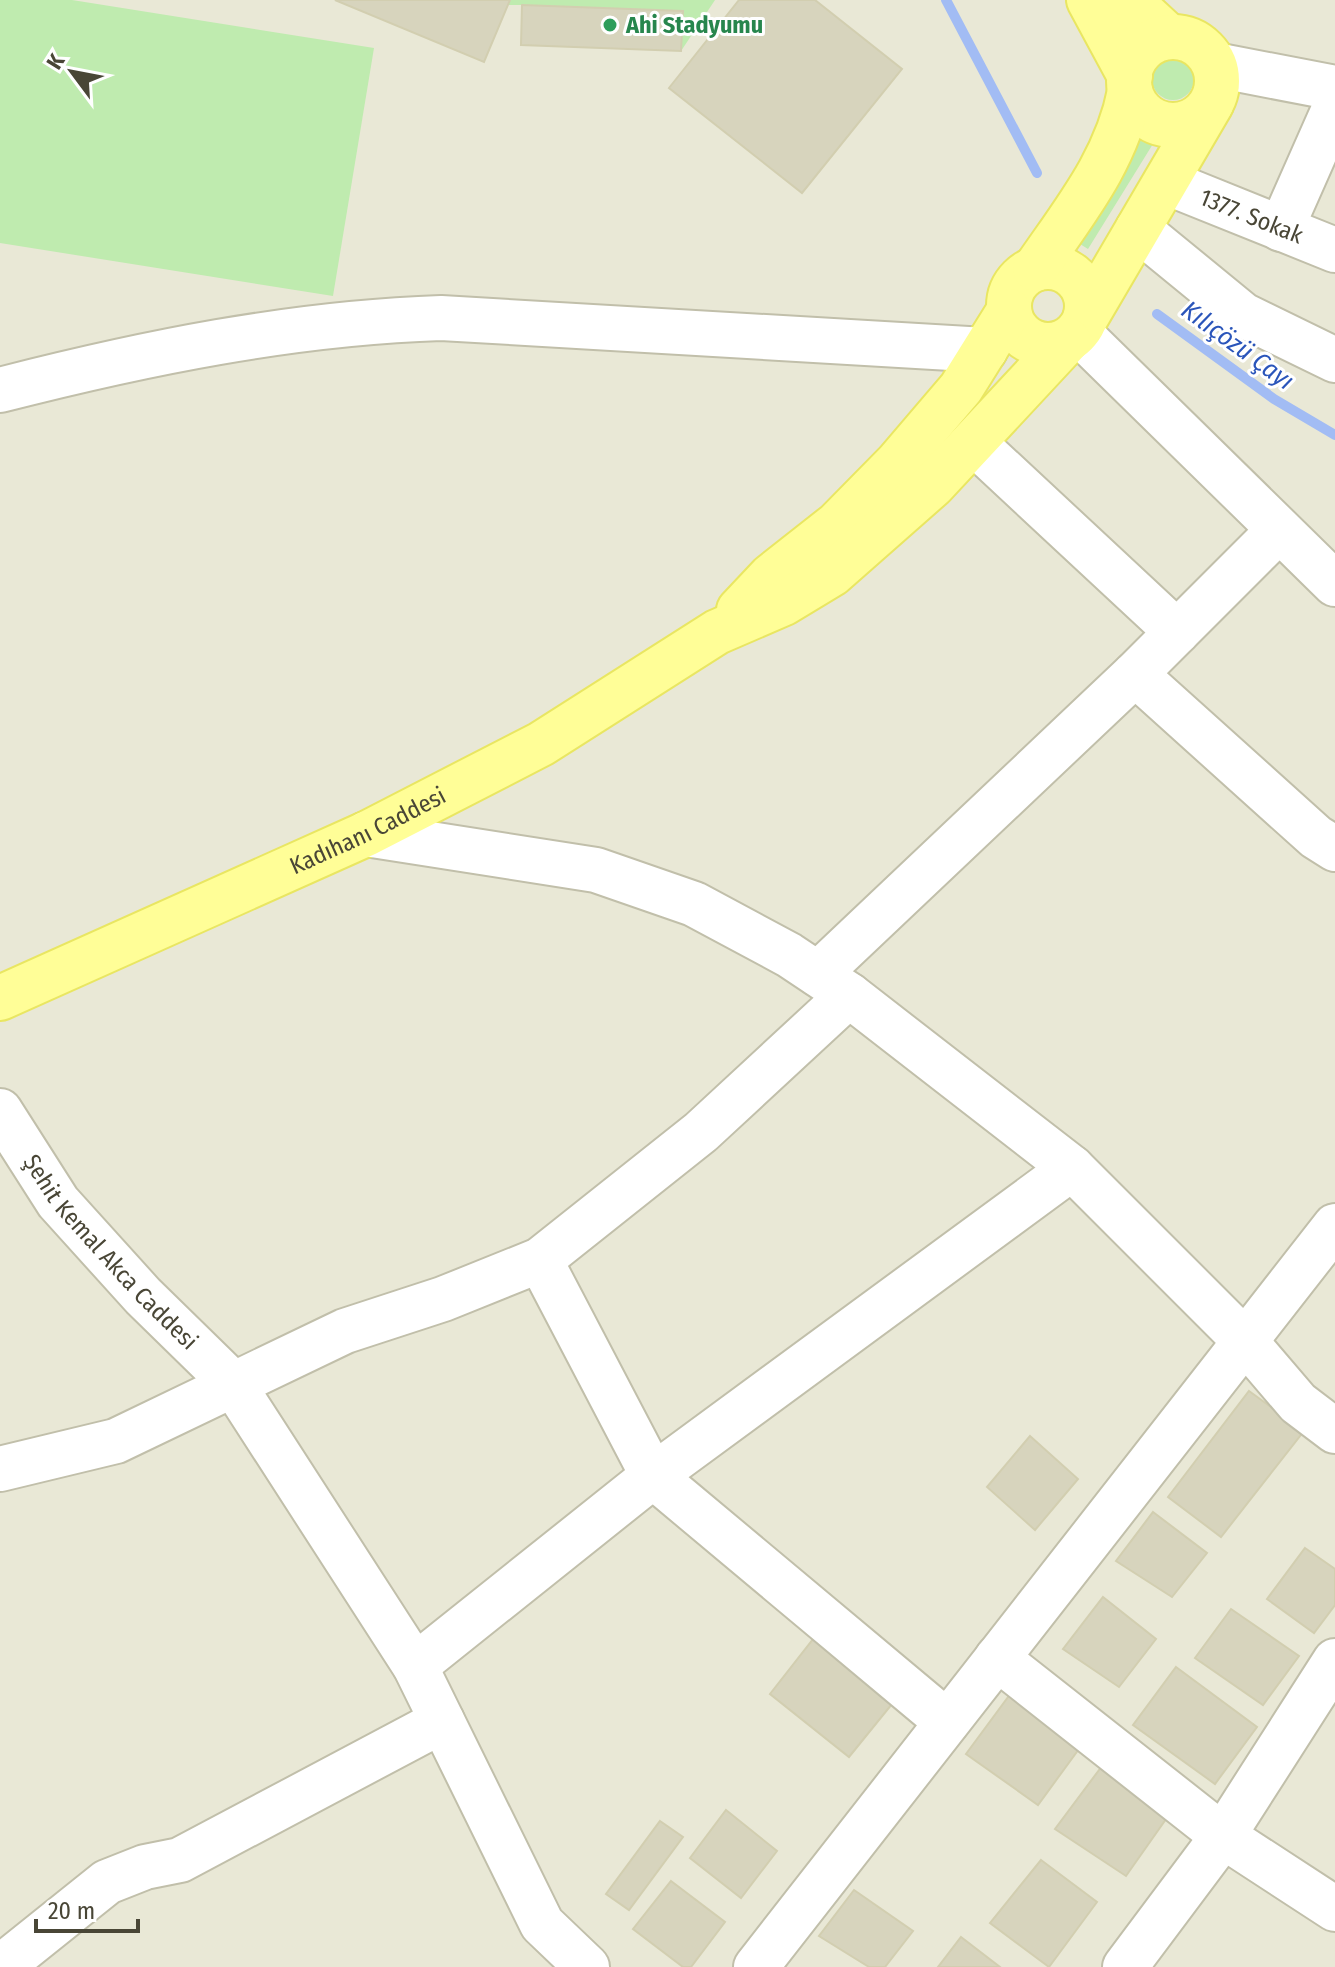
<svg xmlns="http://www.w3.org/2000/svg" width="1335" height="1967" font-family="'Fira Sans Condensed',sans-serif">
  <rect width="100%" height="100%" fill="#f5f4e8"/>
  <rect fill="#e9e8d6" x="0" y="0" width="1335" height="1967"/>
  <g fill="#bfebaf">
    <path d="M0,0H72L374,48L333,296L0,243Z"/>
    <path d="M335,0H715L681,51L521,45L522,5H508L484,62Z"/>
    <circle cx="1173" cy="79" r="21"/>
    <path d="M1137,133L1156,139L1088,249L1080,244C1107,210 1126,175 1137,133Z"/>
  </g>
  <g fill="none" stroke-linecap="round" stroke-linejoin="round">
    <g stroke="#a2bcf4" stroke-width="10">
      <path d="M946,0L1037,173"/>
      <path d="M1157,314L1274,399L1335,435"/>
    </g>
  </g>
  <g fill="#d7d4bd" stroke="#d2ceb0" stroke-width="2">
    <path d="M335,0H510L484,62Z"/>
    <path d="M739,0H815L902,69L802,193L669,88Z"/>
    <path d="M522,5L683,11L681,51L521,45Z"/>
    <path d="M1249,1391L1304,1431L1221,1537L1168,1497Z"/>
    <path d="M1030,1436L1078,1479L1035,1530L987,1487Z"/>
    <path d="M1153,1512L1207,1553L1172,1597L1116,1561Z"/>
    <path d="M1305,1548L1335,1569V1605L1314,1633L1267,1599Z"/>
    <path d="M1103,1597L1156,1639L1119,1687L1063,1649Z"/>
    <path d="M1231,1609L1299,1656L1263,1705L1195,1658Z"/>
    <path d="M821,1629L901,1693L849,1757L770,1694Z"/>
    <path d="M1176,1667L1257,1727L1215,1784L1133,1725Z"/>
    <path d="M1017,1685L1087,1738L1038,1805L966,1754Z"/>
    <path d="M1102,1766L1171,1812L1126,1876L1055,1829Z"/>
    <path d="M726,1810L777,1851L741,1898L690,1858Z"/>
    <path d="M660,1821L683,1837L629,1910L606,1894Z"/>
    <path d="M1041,1860L1097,1902L1049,1967L990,1923Z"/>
    <path d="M671,1881L725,1922L691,1967H683L633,1929Z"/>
    <path d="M854,1890L913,1931L885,1967H869L819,1936Z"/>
    <path d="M961,1937L1000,1967H938Z"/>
  </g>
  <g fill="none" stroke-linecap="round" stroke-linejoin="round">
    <g stroke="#c1bfaa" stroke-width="48">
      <g id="minor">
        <path d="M1216,65L1335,88"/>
        <path id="s1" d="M1166,182L1335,250"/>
        <path d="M1138,229L1243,315L1335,360"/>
        <path d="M1281,229L1335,107"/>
        <path d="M1078,332L1335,584"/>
        <path d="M0,390C144,353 292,323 441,318L985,350"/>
        <path d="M974,443L1177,632"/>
        <path d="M1135,674L1316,837L1335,849"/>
        <path d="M366,834L596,870L694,904L789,955L849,995L1072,1168L1245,1341L1298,1403L1335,1431"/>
        <path d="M818,974L1135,674L1279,530"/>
        <path id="s2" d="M0,1111L58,1202L143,1296L233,1384L415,1666L542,1924L587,1967"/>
        <path d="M540,1260L653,1476L947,1722"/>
        <path d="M0,1469L116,1441L345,1331L443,1299L540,1260L701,1132L849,995"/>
        <path d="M997,1658L1223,1836L1335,1909"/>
        <path d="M415,1666L653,1476L1072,1168"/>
        <path d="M1,1967L107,1882L145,1867L180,1860L442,1721"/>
        <path d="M756,1967L1335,1226"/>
        <path d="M1125,1967L1223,1836L1335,1661"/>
      </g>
    </g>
    <g stroke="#e9e662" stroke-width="48">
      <g id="major">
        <path d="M1089,0L1130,76"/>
        <path d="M1129,0L1169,37"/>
        <circle cx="1173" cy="81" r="44"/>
        <circle cx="1048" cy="306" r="39"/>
        <path d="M1035,269C1074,212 1117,160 1130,91"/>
        <path d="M1085,319L1211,104"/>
        <path d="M739,610L771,576L837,524L897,463L961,388L1009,311"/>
        <path id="s3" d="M0,998L366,834L541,744L717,632L784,603L832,574L933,485L1068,340"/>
      </g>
    </g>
    <use href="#minor" stroke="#fff" stroke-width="44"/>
    <use href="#major" stroke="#fffe97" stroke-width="44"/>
  </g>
  <circle fill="#2e9e5b" stroke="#fff" stroke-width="3" cx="610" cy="25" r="8"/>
  <g text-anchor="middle" stroke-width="6" stroke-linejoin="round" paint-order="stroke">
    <g font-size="24" font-weight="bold" fill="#27864d" stroke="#fff" text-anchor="start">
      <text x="626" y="33">Ahi Stadyumu</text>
    </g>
    <g font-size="24" fill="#494636" stroke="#fff">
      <text dy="8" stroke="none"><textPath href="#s1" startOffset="92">1377. Sokak</textPath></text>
      <text dy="8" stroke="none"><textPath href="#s3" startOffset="404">Kadıhanı Caddesi</textPath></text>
      <text dy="8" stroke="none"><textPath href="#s2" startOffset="180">Şehit Kemal Akca Caddesi</textPath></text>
    </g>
    <g font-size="26" font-style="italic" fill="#2a55ba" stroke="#fff">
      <text transform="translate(1238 345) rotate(36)" y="9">Kılıçözü Çayı</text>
    </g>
  </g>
  <g transform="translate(72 72) rotate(302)" stroke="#ffffff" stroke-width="6" paint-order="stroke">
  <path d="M0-6L14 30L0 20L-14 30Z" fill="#494636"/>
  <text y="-12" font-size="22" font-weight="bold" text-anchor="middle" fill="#494636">K</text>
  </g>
  <path d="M36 1919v12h102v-12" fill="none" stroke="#494636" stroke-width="4"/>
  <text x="48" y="1919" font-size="24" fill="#494636" stroke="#ffffff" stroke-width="6" paint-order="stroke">20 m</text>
</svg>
